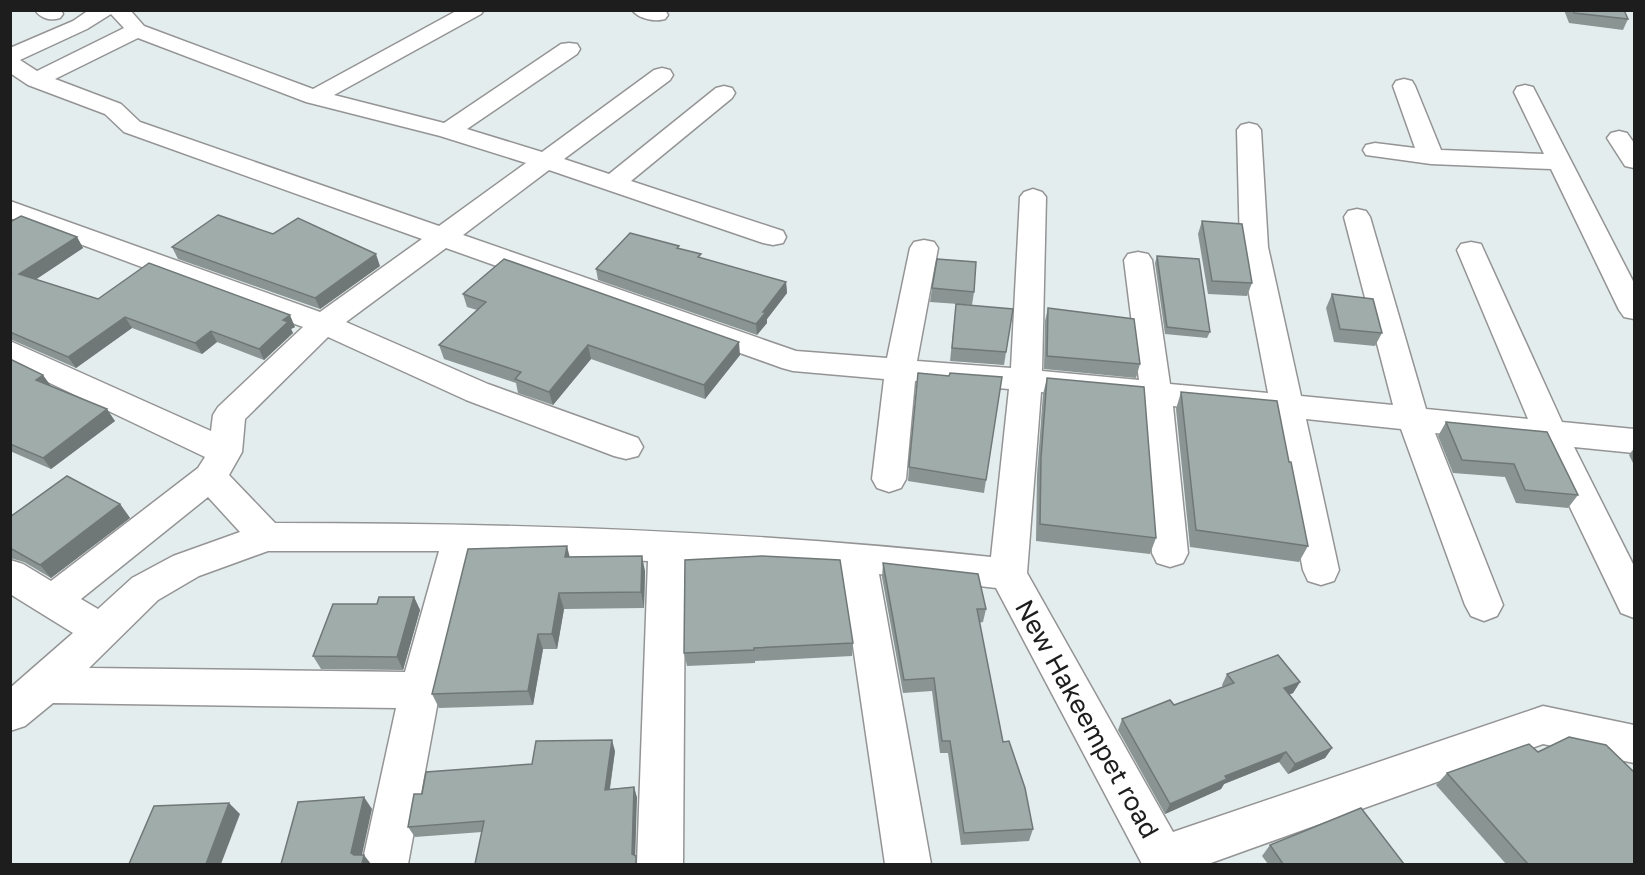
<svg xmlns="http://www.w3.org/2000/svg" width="1645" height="875" font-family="'Golos Text',sans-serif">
  <rect width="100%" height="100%" fill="#e4edee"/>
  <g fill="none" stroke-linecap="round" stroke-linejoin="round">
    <g stroke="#949494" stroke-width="3">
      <g id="minor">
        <path d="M35,10H61L63,14L60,18C51,21 41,19 35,10Z"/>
        <path d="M89,10H130L144,26L313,89L458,10H484L481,14L334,95L444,123L561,44L569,43L577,44L580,49L577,54L467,129L542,152L654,70L662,68L670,70L673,75L670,80L564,159L609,174L716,88L724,86L732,88L735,93L732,98L631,181L783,231L786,237L783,243L773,245L763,243L549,170L463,235L796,351L887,358L910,248L914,242L924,240L934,242L938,248L917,361L1011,368L1020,197L1024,192L1033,189L1042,192L1046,197L1042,371L1139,380L1124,260L1128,254L1138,252L1148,254L1152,260L1170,384L1268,393L1240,247L1237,130L1241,125L1249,123L1257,125L1261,130L1268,247L1301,396L1393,405L1344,217L1348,211L1357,209L1366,211L1370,217L1426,409L1528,419L1457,250L1461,244L1471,242L1481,244L1562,422L1634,429V453L1574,447L1634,566V618L1621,613L1539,443L1435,433L1503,605L1497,616L1484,621L1471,616L1465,605L1401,429L1306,419L1339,570L1334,581L1321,585L1308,581L1303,570L1273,416L1173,406L1188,553L1183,563L1170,567L1157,563L1152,553L1141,402L1041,392L1027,573L1173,832L1543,706L1634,725V763L1543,744L1208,864H1142L996,588L879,574L931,864H885L842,571L685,563L683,864H637L648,561L475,552L440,690L408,864H362L396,708L53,703L25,726L10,731V688L73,633L10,594V560L23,564L51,581L198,468L205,457L10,364V341L211,431L213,415L218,407L303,327L10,218V201L320,312L422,239L124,132L105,114L28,85L10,73V48L73,21ZM111,14L124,28L37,71L20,60L87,29ZM138,38L306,102L440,136L526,163L439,226L140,122L121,104L55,79ZM446,248L782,368L793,371L884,379L872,479L877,488L889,492L901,488L906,479L915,381L1009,389L991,557C754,531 514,523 275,523L229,475L242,452L245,419L328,337L466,400L614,456L626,459L638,456L643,447L638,438L488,384L346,322ZM208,497L240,532L173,556L132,578L98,609L81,599ZM268,551H439L405,672L89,668L158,600L199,576Z"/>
        <path d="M632,10H665L668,15L665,19C655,22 639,19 632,10Z"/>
        <path d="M1404,79L1412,81L1415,86L1441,150L1544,154L1514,92L1517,87L1525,85L1533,87L1634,283V319L1624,317L1619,310L1551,169L1431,164L1366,155L1363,150L1366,145L1375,143L1415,148L1393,86L1396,81Z"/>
        <path d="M1619,131L1627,133L1634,143V168L1625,166L1607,138L1611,133Z"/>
      </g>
    </g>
    <use href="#minor" fill="#fff" fill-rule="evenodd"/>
  </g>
  <g fill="#8a9492">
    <path d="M1564,10H1624L1628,19L1623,30L1569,23Z"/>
    <path d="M1202,221L1252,283L1247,296L1208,294L1198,234Z"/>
    <path d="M10,222L77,237L83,248L35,280L98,299L295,327L291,329L293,333L264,360L217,342L202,354L132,328L76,368L10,339Z"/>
    <path d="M273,234L380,266L320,309L178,259L172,247Z"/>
    <path d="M679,248L701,258L786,282L787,293L767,319V323L757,335L598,280L596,269Z"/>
    <path d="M1157,256L1210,332L1207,338L1165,334L1155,263Z"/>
    <path d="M932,288L974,292L972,305L930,302Z"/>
    <path d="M463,294L740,355L705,399L591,359L553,405L518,393L516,383L444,359L439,345L477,310L467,307Z"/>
    <path d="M1332,294L1382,333L1375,346L1334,342L1326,308Z"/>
    <path d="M956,304L1013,309L1004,365L950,361Z"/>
    <path d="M1048,308L1140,364L1136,378L1044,369L1045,321Z"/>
    <path d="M10,359L51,386L115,421L51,469L10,451Z"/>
    <path d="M949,376L1002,377L984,493L908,481L909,467Z"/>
    <path d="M1047,378L1156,538L1150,554L1036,541L1037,475L1043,394Z"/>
    <path d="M1181,392L1289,462L1308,546L1299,562L1190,547L1176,409Z"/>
    <path d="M1446,422L1578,495L1568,508L1516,503L1505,477L1453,473L1438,436Z"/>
    <path d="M1635,447V467L1629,455Z"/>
    <path d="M120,504L130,518L51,578L24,562L10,558V517Z"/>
    <path d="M570,557L645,571L644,608L564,609L557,649H543L533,705L439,708L432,694Z"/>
    <path d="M685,560L853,643L852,656L755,661V663L687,666L684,653Z"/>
    <path d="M883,563L986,609L983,622L979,623L1003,742L1033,829L1029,841L961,845L948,753H940L932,691L903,693L882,577Z"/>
    <path d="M414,597L420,610L403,670L321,669L313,656L377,604Z"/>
    <path d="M1227,674L1300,682L1293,693L1289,695L1332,748L1325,758L1288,774L1279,762L1224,784L1221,789L1165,814L1118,730L1122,719L1174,705L1223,687L1222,685Z"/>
    <path d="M615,751L610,789L634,787L637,798L482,832L415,837L408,827L422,794L532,764Z"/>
    <path d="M1538,752L1635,864H1506L1436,785L1447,773Z"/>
    <path d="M1270,845L1404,864H1268L1262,856Z"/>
  </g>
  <g fill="#707877">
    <path d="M77,237L83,248L26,286L19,274Z"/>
    <path d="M376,254L380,266L320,309L315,298Z"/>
    <path d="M786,282L787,293L767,319V323L757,335L756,324L763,312Z"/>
    <path d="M290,315L295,327L291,329L293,333L264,360L259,349L283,320Z"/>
    <path d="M125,317L132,328L76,368L68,357Z"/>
    <path d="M211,331L217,342L202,354L195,343Z"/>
    <path d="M739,342L740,355L705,399L704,385Z"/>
    <path d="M588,345L591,359L553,405L549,392Z"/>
    <path d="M43,375L51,386L36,380Z"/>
    <path d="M107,409L115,421L51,469L43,458Z"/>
    <path d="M120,504L130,518L51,578L40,565Z"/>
    <path d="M567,546L571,562L565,557Z"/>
    <path d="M642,556L645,571L644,608L641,592Z"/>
    <path d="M559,593L564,609L557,649L552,634Z"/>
    <path d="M414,597L420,610L403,670L397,657Z"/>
    <path d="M538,634L543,649L533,705L528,691Z"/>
    <path d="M1300,682L1293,693L1277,699L1284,688Z"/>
    <path d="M612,740L615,751L608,800L605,790Z"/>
    <path d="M1332,748L1325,758L1288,774L1295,764Z"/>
    <path d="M1286,752L1279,762L1224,784L1221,789L1165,814L1170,804L1225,776Z"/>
    <path d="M634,787L637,798L635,864L632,854Z"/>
    <path d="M364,797L372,809L360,864L351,853Z"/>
    <path d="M229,803L240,814L221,864H206Z"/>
    <path d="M364,855L371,864H362Z"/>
  </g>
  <g fill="#a0acaa" stroke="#707877" stroke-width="1.5">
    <path d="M1573,10H1624L1628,19L1574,13Z"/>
    <path d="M218,215L273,234L298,218L376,254L315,298L172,247Z"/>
    <path d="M21,216L77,237L19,274L98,299L149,263L290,315L283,320L288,322L259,349L211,331L195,343L125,317L68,357L10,332V274L12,273H10V222Z"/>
    <path d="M1202,221L1242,224L1252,283L1212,281Z"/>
    <path d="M630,233L679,246L677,248L701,254L698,257L786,282L763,312H766L756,324L596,269Z"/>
    <path d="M1157,256L1199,259L1210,332L1167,327Z"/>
    <path d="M504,259L739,342L704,385L588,345L549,392L515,379L521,372L439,345L486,302L463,294Z"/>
    <path d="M937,259L976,262L974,292L932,288Z"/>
    <path d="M1332,294L1373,299L1382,333L1340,329Z"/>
    <path d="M956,304L1013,309L1006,352L952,348Z"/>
    <path d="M1048,308L1134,319L1140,364L1047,356Z"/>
    <path d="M10,359L43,375L36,380L107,409L43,458L10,444Z"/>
    <path d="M918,373L949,376L950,373L1002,377L986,480L909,467Z"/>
    <path d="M1047,378L1144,387L1156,538L1040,524L1041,458Z"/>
    <path d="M1181,392L1277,401L1289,462H1291L1308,546L1196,530Z"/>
    <path d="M1446,422L1547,432L1578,495L1525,490L1514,464L1462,460Z"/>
    <path d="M67,476L120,504L40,565L10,548V517Z"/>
    <path d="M567,546L565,557L642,556L641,592L559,593L552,634H538L528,691L432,694L468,549Z"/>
    <path d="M762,556L840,560L853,643L754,648V650L684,653L685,560Z"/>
    <path d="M883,563L978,574L986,609H977L1003,742L1009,741L1025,788L1033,829L964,833L950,741H942L934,678L904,680Z"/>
    <path d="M379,597H414L397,657L313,656L333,604H377Z"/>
    <path d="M1278,655L1300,682L1284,688L1332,748L1295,764L1286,752L1225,776L1227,779L1170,804L1122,719L1170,700L1174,705L1234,683L1227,674Z"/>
    <path d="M1569,737L1606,745L1635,773V864H1528L1447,773L1529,744L1538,752Z"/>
    <path d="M612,740L605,790L634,787L632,854L636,856V864H475L484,821L408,827L414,794H422L426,772L532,764L536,741Z"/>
    <path d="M364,797L351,853L354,855H364L362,864H281L298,802Z"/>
    <path d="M229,803L206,864H129L154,806Z"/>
    <path d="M1361,808L1404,864H1283L1270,845Z"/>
  </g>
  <g text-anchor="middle" stroke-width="6" stroke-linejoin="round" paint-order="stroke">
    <g font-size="26" fill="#1d1d1d" stroke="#fff">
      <text transform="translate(1087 719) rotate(61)" y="9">New Hakeempet road</text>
    </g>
  </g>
  <rect width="1645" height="875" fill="none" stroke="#1d1d1d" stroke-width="24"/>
</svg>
